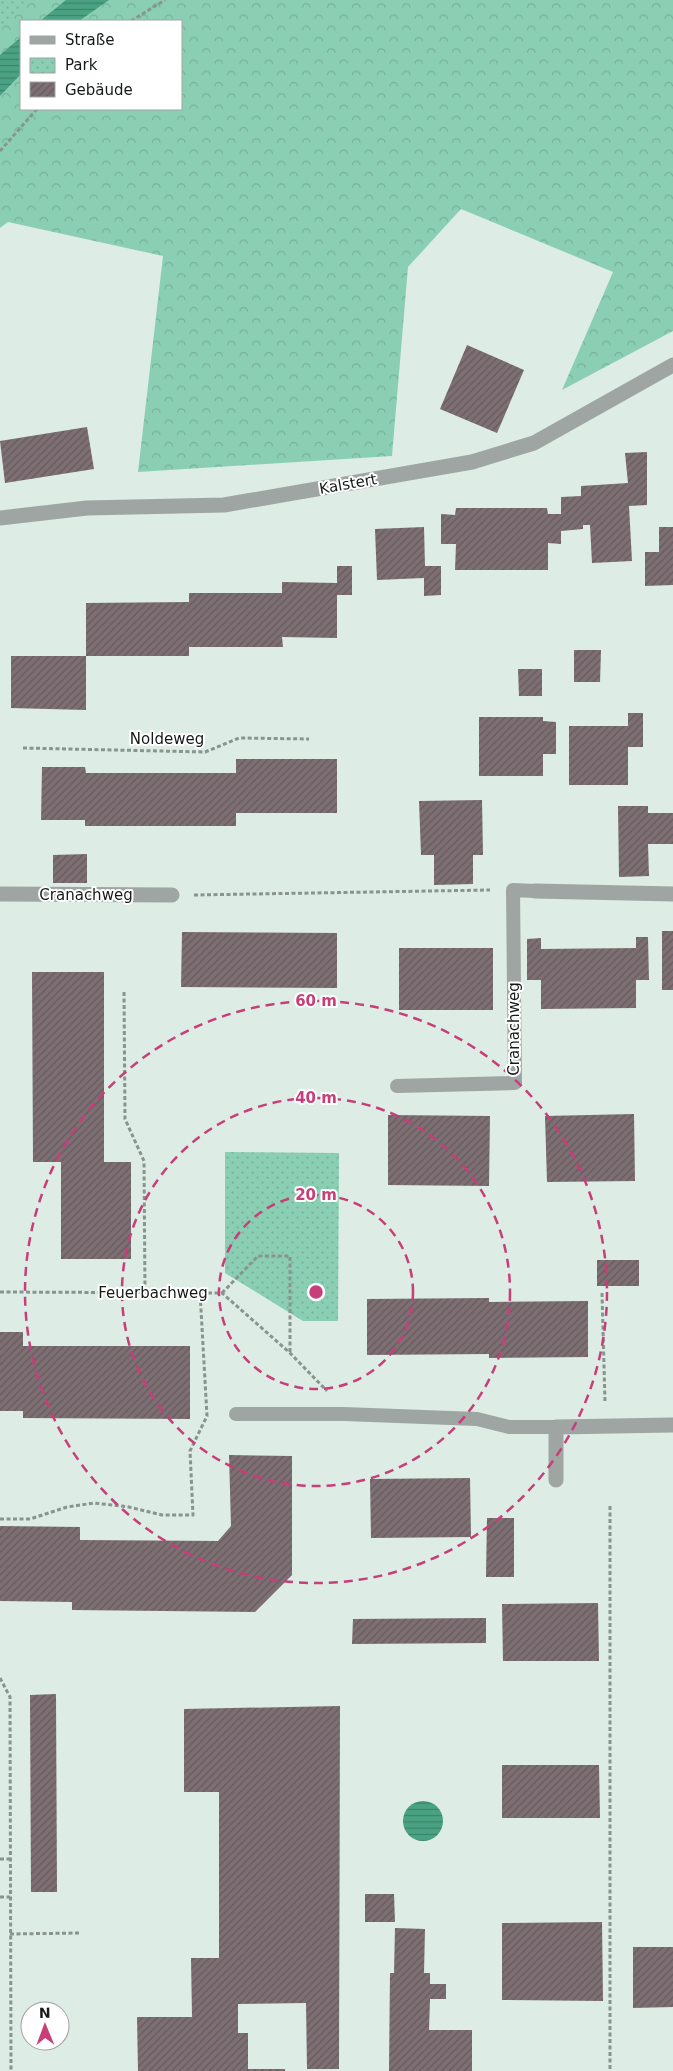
<svg xmlns="http://www.w3.org/2000/svg" width="673" height="2071" font-family="'DejaVu Sans',sans-serif">
  <defs>
    <pattern id="forest-crowns" width="20" height="18" patternUnits="userSpaceOnUse" patternTransform="scale(1.25)"><rect width="20" height="18" fill="#8acfb3"/><path d="M2 6a3 3 0 1 1 6 0M12 15a3 3 0 1 1 6 0" fill="none" stroke="#76b199"/></pattern>
    <pattern id="park-dots" width="8" height="8" patternUnits="userSpaceOnUse" patternTransform="scale(1.25)"><rect width="8" height="8" fill="#8acfb3"/><path d="M2 2h.1M6 6h.1" fill="none" stroke="#76b199" stroke-width="1.8" stroke-linecap="round"/></pattern>
    <pattern id="water-rules" width="6" height="5" patternUnits="userSpaceOnUse" patternTransform="scale(1.25)"><rect width="6" height="5" fill="#49a283"/><path d="M0 2.5h6" fill="none" stroke="#3c836a"/></pattern>
    <pattern id="building-hatch" width="6" height="6" patternUnits="userSpaceOnUse" patternTransform="scale(1.25)"><rect width="6" height="6" fill="#7d6f73"/><path d="M-1 1l2-2M0 6l6-6M5 7l2-2" fill="none" stroke="#655a5d"/></pattern>
  </defs>
  <rect width="100%" height="100%" fill="#ddece5"/>
  <path fill="url(#forest-crowns)" fill-rule="evenodd" d="M14,0H673V331L562,390L613,272L461,209L408,267L392,456L138,472L163,256L8,222L0,228V14ZM21,21H181V109H21Z"/>
  <g fill="url(#park-dots)">
    <path d="M0,0H30L0,28Z"/>
    <path d="M225,1152L339,1153L338,1321H303L225,1273Z"/>
  </g>
  <g fill="url(#water-rules)">
    <path d="M66,0H109L79,21H40Z"/>
    <path d="M21,37V74L0,96V55Z"/>
    <circle cx="423" cy="1821" r="20"/>
  </g>
  <g fill="url(#building-hatch)">
    <path d="M467,345L524,370L497,433L440,409Z"/>
    <path d="M87,427L94,469L5,483L0,441Z"/>
    <path d="M647,452V505L629,506L632,561L592,563L590,525H583V529L561,531V544L548,543V570H455L456,544H441V514L455,515L456,508H547L548,514H561V497L581,496V486L628,483L625,453Z"/>
    <path d="M424,527L425,566H441V595L424,596V578L377,580L375,529Z"/>
    <path d="M659,527H673V585L645,586V552H659Z"/>
    <path d="M337,566H352V595H337V638L282,637L283,647H189V656H86V710L11,708V656H86V603L189,602V593H282V582L337,583Z"/>
    <path d="M574,650H601L600,682H574Z"/>
    <path d="M518,669H542V696H519Z"/>
    <path d="M628,713H643V747H628V785H569V726H628Z"/>
    <path d="M479,717H543V721L556,722V754H543V776H479Z"/>
    <path d="M236,759H337V813H236V826H85V820H41L42,767H85L86,773H236Z"/>
    <path d="M482,800L483,855H473V884L434,885V855H421L419,801Z"/>
    <path d="M618,806H648V813H673V844H648L649,876L619,877Z"/>
    <path d="M87,854V883H53V855Z"/>
    <rect x="662" y="931" width="11" height="59"/>
    <path d="M182,932L337,933V988L181,987Z"/>
    <path d="M636,937H648L649,980H636V1008L541,1009V980H527V939L541,938V949L636,948Z"/>
    <rect x="399" y="948" width="94" height="62"/>
    <path d="M32,972H104V1162H131V1259H61V1162H33Z"/>
    <path d="M634,1114L635,1181L547,1182L545,1116Z"/>
    <path d="M388,1115L490,1116L489,1186L388,1185Z"/>
    <rect x="597" y="1260" width="42" height="26"/>
    <path d="M489,1298V1302L588,1301V1357L489,1358V1354L367,1355V1299Z"/>
    <path d="M0,1332H23V1346H190V1419L23,1418V1411H0Z"/>
    <path d="M229,1455L292,1456V1575L255,1612L72,1610V1602L0,1601V1526L80,1527V1540L218,1541L231,1526Z"/>
    <path d="M470,1478L471,1537L371,1538L370,1479Z"/>
    <path d="M487,1518H514V1577H486Z"/>
    <path d="M598,1603L599,1661H503L502,1604Z"/>
    <path d="M486,1618V1643L352,1644L353,1619Z"/>
    <path d="M56,1694L57,1892H31L30,1695Z"/>
    <path d="M340,1706L339,2069H307L306,2003L238,2004V2033H248V2069H285V2071H138L137,2017H192L191,1958H219V1792H184V1709Z"/>
    <path d="M502,1765H599L600,1818H502Z"/>
    <path d="M365,1894H394L395,1922H365Z"/>
    <path d="M602,1922L603,2001L502,2000V1923Z"/>
    <path d="M395,1928L425,1929L424,1973H430V1984H446V1999H430L429,2030H472V2071H389L390,1973H394Z"/>
    <path d="M633,1947H673V2007L633,2008Z"/>
  </g>
  <g fill="none" stroke-linecap="round" stroke-linejoin="round">
    <g stroke="#89948f" stroke-width="3" stroke-dasharray="4 2.5" stroke-linecap="butt">
      <path d="M131,21L165,0"/>
      <path d="M0,151L37,109"/>
      <path d="M23,748L205,752L239,738L309,739"/>
      <path d="M194,895L490,890"/>
      <path d="M124,992L125,1119L144,1161L145,1293"/>
      <path d="M0,1292L222,1293L290,1353L327,1391"/>
      <path d="M222,1293L258,1256H290V1353"/>
      <path d="M602,1293L605,1402"/>
      <path d="M610,1506V2071"/>
      <path d="M0,1519H30L67,1507L94,1503L129,1507L162,1515H193L190,1451L207,1416L200,1292"/>
      <path d="M0,1678L10,1697L11,2071"/>
      <path d="M0,1859H10"/>
      <path d="M0,1897H10"/>
      <path d="M10,1934L79,1933"/>
    </g>
    <g stroke="#9fa5a2" stroke-width="14">
      <path d="M397,1086L515,1083L513,890L535,891"/>
      <path d="M236,1414H344L477,1419L509,1427H556"/>
    </g>
    <g stroke="#9fa5a2" stroke-width="15">
      <path d="M0,518L87,508L224,505L472,462L534,443L673,365"/>
      <path d="M535,891L673,894"/>
      <path d="M0,894L172,895"/>
      <path d="M556,1480V1427L673,1425"/>
    </g>
  </g>
  <g fill="none" stroke="#c73e78" stroke-width="2.5" stroke-dasharray="9 6">
    <circle cx="316" cy="1292" r="97"/>
    <circle cx="316" cy="1292" r="194"/>
    <circle cx="316" cy="1292" r="291"/>
  </g>
  <g text-anchor="middle" stroke-width="4" stroke-linejoin="round" paint-order="stroke">
    <g font-size="15" fill="#151a18" stroke="#fff">
      <text transform="translate(348 484) rotate(-10)" y="5">Kalstert</text>
      <text x="167" y="744">Noldeweg</text>
      <text x="86" y="900">Cranachweg</text>
      <text transform="translate(514 1029) rotate(-90)" y="5">Cranachweg</text>
      <text x="153" y="1298">Feuerbachweg</text>
    </g>
  </g>
  <circle cx="316" cy="1292" r="8" fill="#c73e78" stroke="#fff" stroke-width="2.5"/>
  <g font-size="15" text-anchor="middle" font-weight="bold" fill="#c73e78" stroke="#fff" stroke-width="4" stroke-linejoin="round" paint-order="stroke">
    <text x="316" y="1006">60 m</text>
    <text x="316" y="1103">40 m</text>
    <text x="316" y="1200">20 m</text>
  </g>
  <rect x="20" y="20" width="162" height="90" fill="#ffffff" stroke="#a1a3a3"/>
  <rect x="30" y="36" width="25" height="8" fill="#9fa5a2" stroke="#a1a3a3"/>
  <text x="65" y="45" font-size="15" fill="#151a18">Straße</text>
  <rect x="30" y="58" width="25" height="15" fill="url(#park-dots)" stroke="#a1a3a3"/>
  <text x="65" y="70" font-size="15" fill="#151a18">Park</text>
  <rect x="30" y="82" width="25" height="15" fill="url(#building-hatch)" stroke="#a1a3a3"/>
  <text x="65" y="95" font-size="15" fill="#151a18">Gebäude</text>
  <g transform="translate(45 2026) rotate(359)"><circle r="24" fill="#ffffff" stroke="#a1a3a3"/>
  <path d="M0-4L9 19L0 12L-9 19Z" fill="#c73e78"/>
  <text y="-8" font-size="14" font-weight="bold" text-anchor="middle" fill="#151a18">N</text>
  </g>
</svg>
